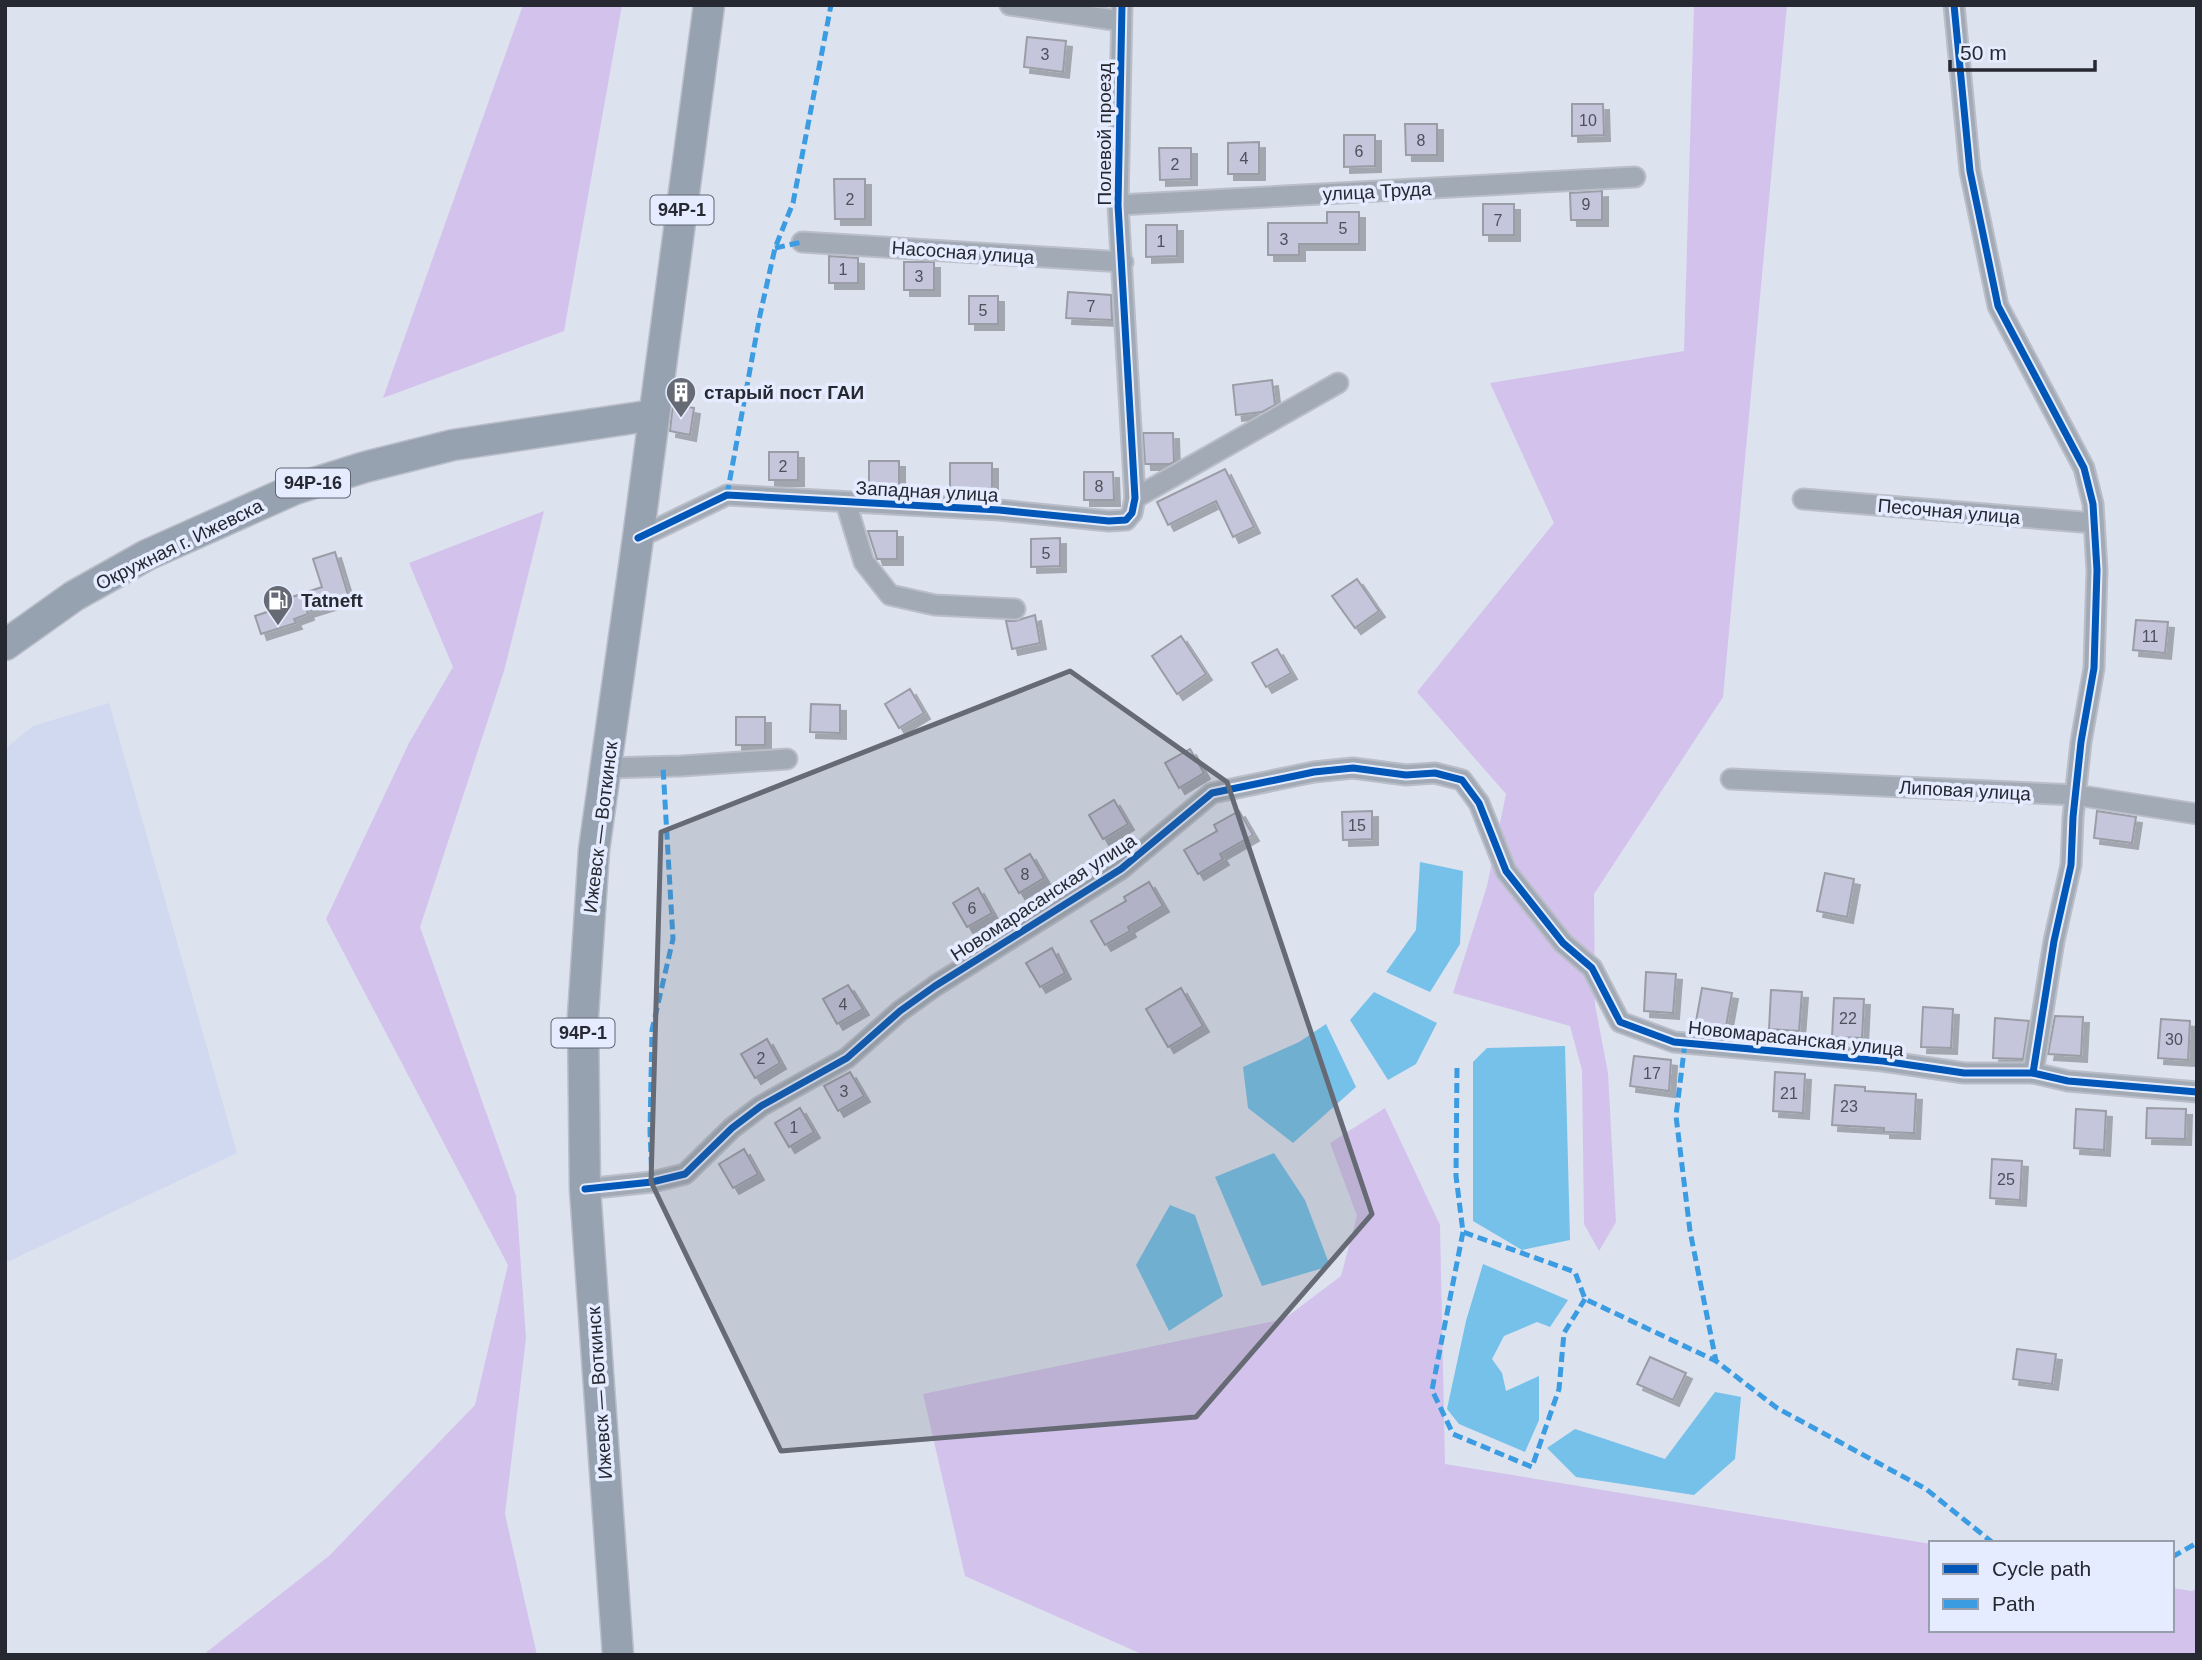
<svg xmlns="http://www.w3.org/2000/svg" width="2202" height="1660" font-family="Arial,sans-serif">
  <defs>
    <filter id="shadow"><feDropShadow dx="6" dy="6" stdDeviation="0" flood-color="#0004"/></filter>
  </defs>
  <rect width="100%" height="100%" fill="#dde2ef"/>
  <path fill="#d1d9f0" d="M109,703L237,1153L5,1263V749L33,726Z"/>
  <g fill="#d3c2ec">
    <path d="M523,5H622L564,331L383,398Z"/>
    <path d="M1694,5H1787L1723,697L1594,894L1595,1005L1608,1073L1616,1222L1599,1251L1584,1224L1582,1070L1570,1026L1453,993L1487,886L1506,794L1417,692L1554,523L1490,383L1684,351Z"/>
    <path d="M544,511L504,671L420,927L516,1196L526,1338L505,1514L537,1655H203L329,1556L475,1405L508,1265L326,919L409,743L453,667L409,563Z"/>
    <path d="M1385,1108L1440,1225L1445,1464L1931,1544V1630H2172V1588L2192,1591L2197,1588V1655H1144L965,1576L923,1394L1284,1319L1341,1276L1357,1216L1330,1143Z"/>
  </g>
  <g fill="#75c1e9">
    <path d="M1420,862L1463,871L1460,944L1430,992L1386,972L1416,930Z"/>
    <path d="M1374,992L1437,1023L1416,1064L1388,1080L1350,1020Z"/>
    <path d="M1326,1024L1356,1087L1293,1143L1248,1108L1243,1067L1299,1042Z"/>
    <path d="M1565,1046L1570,1240L1522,1250L1473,1221V1062L1487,1048Z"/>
    <path d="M1274,1153L1305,1200L1330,1266L1262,1286L1215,1177Z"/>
    <path d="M1170,1205L1195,1215L1223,1296L1169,1331L1136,1265Z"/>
    <path d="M1483,1264L1568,1300L1550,1327L1537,1322L1504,1336L1492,1359L1502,1373L1506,1391L1539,1376V1420L1525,1452L1459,1424L1447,1409L1466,1321Z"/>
    <path d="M1715,1392L1741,1397L1735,1459L1694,1495L1576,1477L1547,1448L1575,1429L1665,1459Z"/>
  </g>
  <g fill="#c5c5db" stroke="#9b9da6" stroke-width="2" filter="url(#shadow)">
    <path d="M1027,37L1066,41L1063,72L1024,67Z"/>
    <path d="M1572,104H1603L1604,135L1572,136Z"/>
    <path d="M1405,124H1437V155H1406Z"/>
    <path d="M1344,135H1375V166L1344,167Z"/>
    <path d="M1259,142V174H1228V143Z"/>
    <path d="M1159,148H1191V179L1160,180Z"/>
    <path d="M834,179H865V219H835Z"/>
    <path d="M1602,191V220H1571L1570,193Z"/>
    <rect x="1483" y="204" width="31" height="31"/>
    <path d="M1327,212H1359V244H1299V255H1268V223H1327Z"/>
    <path d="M1146,225H1177V256L1146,257Z"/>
    <path d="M829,256L858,258V283H829Z"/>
    <rect x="904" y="262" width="30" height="28"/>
    <path d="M1068,292L1111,295L1112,320L1066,318Z"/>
    <rect x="969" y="296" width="29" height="28"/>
    <path d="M1272,380L1275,405L1262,412L1236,415L1233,385Z"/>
    <path d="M673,404L694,408L690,435L670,431Z"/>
    <path d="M1143,433H1173L1174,462L1170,464H1145Z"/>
    <rect x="769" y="452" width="29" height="28"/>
    <rect x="869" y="461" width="30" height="28"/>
    <path d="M950,463H992V491L950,492Z"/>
    <path d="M1225,469L1254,527L1233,537L1216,501L1168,525L1157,502Z"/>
    <path d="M1084,472H1113L1114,500H1084Z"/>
    <path d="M868,531H897V559H877Z"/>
    <path d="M1060,538V566L1031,567V539Z"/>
    <path d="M335,552L349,598L307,611L308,614L294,619L296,623L261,634L255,616L282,607L280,601L322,587L313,559Z"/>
    <path d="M1357,579L1379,611L1355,628L1332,596Z"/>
    <path d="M1035,615L1040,643L1012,649L1006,621H1015Z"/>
    <path d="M2136,620L2168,622L2165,653L2133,650Z"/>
    <path d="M1181,636L1206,674L1177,694L1152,656Z"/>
    <path d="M1277,649L1291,673L1266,687L1252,663Z"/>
    <path d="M910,689L924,713L899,728L885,704Z"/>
    <path d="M811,704L840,705V733L810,732Z"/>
    <rect x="736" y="717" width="29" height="28"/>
    <path d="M1190,749L1204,773L1179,788L1165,763Z"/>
    <path d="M1114,800L1128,824L1103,839L1089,815Z"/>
    <path d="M1239,811L1253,835L1220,854L1223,859L1198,874L1184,850L1217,831L1214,825Z"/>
    <path d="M1372,811V839L1343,840L1342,812Z"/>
    <path d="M2097,811L2136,817L2132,843L2094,838Z"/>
    <path d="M1030,854L1044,878L1019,893L1005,869Z"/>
    <path d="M1825,873L1854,879L1847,917L1817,911Z"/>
    <path d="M1149,882L1163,906L1128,927L1130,931L1105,945L1091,921L1126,901L1124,897Z"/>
    <path d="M978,888L992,913L967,927L953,903Z"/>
    <path d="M1052,948L1065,973L1040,987L1026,963Z"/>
    <path d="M1646,972L1676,974L1673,1013L1644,1011Z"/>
    <path d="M848,985L863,1009L837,1024L823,999Z"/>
    <path d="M1181,988L1203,1026L1168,1047L1146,1009Z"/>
    <path d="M1702,988L1732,993L1725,1032L1695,1027Z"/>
    <path d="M1771,990L1802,992L1799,1031L1769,1029Z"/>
    <path d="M1834,998L1864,999L1862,1038L1832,1037Z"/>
    <path d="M1923,1007L1953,1009L1951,1048L1921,1047Z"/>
    <path d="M2055,1016L2083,1017L2081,1056L2048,1054Z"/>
    <path d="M1995,1018L2029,1021L2023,1059L1993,1058Z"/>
    <path d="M2161,1019L2190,1021L2188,1060L2158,1058Z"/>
    <path d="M767,1039L780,1063L755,1078L741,1054Z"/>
    <path d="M1634,1056L1671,1060L1669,1091L1630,1086Z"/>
    <path d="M850,1072L864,1096L838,1111L824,1086Z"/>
    <path d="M1775,1072L1805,1074L1803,1113L1773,1111Z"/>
    <path d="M1835,1085L1865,1087V1091L1916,1094L1914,1133L1884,1132V1128L1832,1125Z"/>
    <path d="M800,1108L814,1132L789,1147L775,1123Z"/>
    <path d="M2147,1108L2186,1109L2185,1139L2146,1138Z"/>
    <path d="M2076,1109L2106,1111L2104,1150L2074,1148Z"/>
    <path d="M744,1149L758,1174L733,1188L719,1164Z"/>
    <path d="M1992,1159L2022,1161L2020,1200L1990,1198Z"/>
    <path d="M2017,1349L2056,1354L2052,1384L2013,1379Z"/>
    <path d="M1650,1357L1686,1373L1673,1400L1637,1384Z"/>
  </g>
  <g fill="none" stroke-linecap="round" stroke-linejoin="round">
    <g stroke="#babec8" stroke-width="23">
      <g id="street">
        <path d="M1010,5L1121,21"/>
        <path d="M1954,5L1970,171L1998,306L2084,468L2093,504L2097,570L2094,668L2081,742L2073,817L2071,865L2054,941L2033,1073"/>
        <path d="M1118,205L1635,177"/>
        <path d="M802,242L1123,262"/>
        <path d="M1135,498L1338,383"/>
        <path d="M1803,499L2094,523"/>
        <path d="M846,503L864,562L890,595L935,605L1015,609"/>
        <path d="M638,538L727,495L999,510L1109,521L1126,520L1132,513L1135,498L1118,205L1122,5"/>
        <path d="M605,768L681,766L787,759"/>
        <path d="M1731,779L2076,795L2197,814"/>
        <path d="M585,1189L652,1182L685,1174L732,1128L761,1106L847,1058L900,1011L935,986L1121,869L1212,793L1314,772L1353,768L1406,775L1435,773L1462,780L1479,803L1506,871L1563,943L1592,968L1620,1022L1674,1042L1883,1061L1964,1073H2033L2068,1081L2197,1092"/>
      </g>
    </g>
    <g stroke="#babec8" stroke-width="33">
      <g id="primary">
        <path d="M5,645L74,596L147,555L295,489L365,467L453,445L654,415"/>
        <path d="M618,1655L585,1189L583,1016L594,850L638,538L709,5"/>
      </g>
    </g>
    <use href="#street" stroke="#a2aab5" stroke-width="19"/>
    <use href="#primary" stroke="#97a2b1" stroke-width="30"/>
    <g stroke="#3c9ce2" stroke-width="5" stroke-dasharray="10 5" stroke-linecap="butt">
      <path d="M775,248L802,242"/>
      <path d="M727,495L760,315L775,248L793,203L831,5"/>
      <path d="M1685,1043L1676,1116L1690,1231L1716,1361L1777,1408L1926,1489L1993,1543"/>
      <path d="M1457,1068L1456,1176L1463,1232L1575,1272L1585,1299L1716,1361"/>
      <path d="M652,1182L650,1131L652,1030L673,939L663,767"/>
      <path d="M1463,1232L1432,1390L1453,1434L1532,1467L1559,1389L1564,1333L1585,1299"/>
      <path d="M2172,1557L2197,1543"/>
    </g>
    <g stroke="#e5ecff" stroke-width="11">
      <g id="cycleway">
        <path d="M1954,5L1970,171L1998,306L2084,468L2093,504L2097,570L2094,668L2081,742L2073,817L2071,865L2054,941L2033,1073"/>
        <path d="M638,538L727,495L999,510L1109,521L1126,520L1132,513L1135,498L1118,205L1122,5"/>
        <path d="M585,1189L652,1182L685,1174L732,1128L761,1106L847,1058L900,1011L935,986L1121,869L1212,793L1314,772L1353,768L1406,775L1435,773L1462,780L1479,803L1506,871L1563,943L1592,968L1620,1022L1674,1042L1883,1061L1964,1073H2033L2068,1081L2197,1092"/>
      </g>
    </g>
    <use href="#cycleway" stroke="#0057b8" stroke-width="7"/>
  </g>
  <path fill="#666a74" fill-opacity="0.2" stroke="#666a74" stroke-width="5" stroke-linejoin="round" d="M1070,671L1227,782L1372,1214L1196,1417L781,1451L651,1182L661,832Z"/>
  <defs>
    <g id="building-pin" transform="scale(1.575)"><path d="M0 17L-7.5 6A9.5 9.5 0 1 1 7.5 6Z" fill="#666a74" stroke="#e5ecff"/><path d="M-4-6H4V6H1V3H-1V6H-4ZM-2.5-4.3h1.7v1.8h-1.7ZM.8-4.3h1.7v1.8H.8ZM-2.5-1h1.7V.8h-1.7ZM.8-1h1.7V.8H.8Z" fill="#fff"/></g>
    <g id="fuel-pin" transform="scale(1.575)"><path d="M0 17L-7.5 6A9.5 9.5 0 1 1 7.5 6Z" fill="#666a74" stroke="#e5ecff"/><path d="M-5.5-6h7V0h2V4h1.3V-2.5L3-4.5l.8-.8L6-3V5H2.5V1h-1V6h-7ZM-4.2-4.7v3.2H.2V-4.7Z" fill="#fff"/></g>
  </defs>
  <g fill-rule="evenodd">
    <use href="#building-pin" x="681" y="392"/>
    <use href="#fuel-pin" x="278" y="600"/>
  </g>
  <g text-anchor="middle" stroke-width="7" stroke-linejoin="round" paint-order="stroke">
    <g font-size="16" fill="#4e505c">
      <text x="1045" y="60">3</text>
      <text x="1588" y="126">10</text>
      <text x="1421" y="146">8</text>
      <text x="1359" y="157">6</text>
      <text x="1244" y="164">4</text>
      <text x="1175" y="170">2</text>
      <text x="850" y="205">2</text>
      <text x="1586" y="210">9</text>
      <text x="1498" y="226">7</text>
      <text x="1343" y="234">5</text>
      <text x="1284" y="245">3</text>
      <text x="1161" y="247">1</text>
      <text x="843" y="275">1</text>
      <text x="919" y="282">3</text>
      <text x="1091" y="312">7</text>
      <text x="983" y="316">5</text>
      <text x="783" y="472">2</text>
      <text x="1099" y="492">8</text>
      <text x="1046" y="559">5</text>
      <text x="2150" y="642">11</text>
      <text x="1357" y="831">15</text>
      <text x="1025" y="880">8</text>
      <text x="972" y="914">6</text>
      <text x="843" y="1010">4</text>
      <text x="1848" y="1024">22</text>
      <text x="2174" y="1045">30</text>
      <text x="761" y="1064">2</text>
      <text x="1652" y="1079">17</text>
      <text x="844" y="1097">3</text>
      <text x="1789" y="1099">21</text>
      <text x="1849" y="1112">23</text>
      <text x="794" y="1133">1</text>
      <text x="2006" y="1185">25</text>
    </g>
    <g fill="#e5ecff" stroke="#5f6470" stroke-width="2">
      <rect x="650.5" y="195.5" width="63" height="29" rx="5"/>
      <rect x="276" y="468.5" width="74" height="29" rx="5"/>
      <rect x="551.5" y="1018.5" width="63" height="29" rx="5"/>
    </g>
    <g font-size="18" font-weight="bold" fill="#262932">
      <text x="682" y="216">94Р-1</text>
      <text x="313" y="489">94Р-16</text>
      <text x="583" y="1039">94Р-1</text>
    </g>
    <g font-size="19" fill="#262932" stroke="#e5ecff">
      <text transform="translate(1104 134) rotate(-90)" y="7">Полевой проезд</text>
      <text transform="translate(1377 191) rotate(-3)" y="7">улица Труда</text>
      <text transform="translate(963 252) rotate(4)" y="7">Насосная улица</text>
      <text transform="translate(927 491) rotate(3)" y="7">Западная улица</text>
      <text transform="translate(1949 511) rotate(5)" y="7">Песочная улица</text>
      <text transform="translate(179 544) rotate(-26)" y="7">Окружная г. Ижевска</text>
      <text transform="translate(1965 790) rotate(3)" y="7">Липовая улица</text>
      <text transform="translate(600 827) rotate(-83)" y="7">Ижевск — Воткинск</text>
      <text transform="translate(1043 897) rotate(-33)" y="7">Новомарасанская улица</text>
      <text transform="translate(1796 1038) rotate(6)" y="7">Новомарасанская улица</text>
      <text transform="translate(599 1393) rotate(-94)" y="7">Ижевск — Воткинск</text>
    </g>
    <g font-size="19" font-weight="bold" fill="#262932" stroke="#e5ecff" text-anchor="start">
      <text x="704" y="399">старый пост ГАИ</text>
      <text x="301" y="607">Tatneft</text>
    </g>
  </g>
  <rect width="2202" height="1660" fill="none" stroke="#262932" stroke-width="14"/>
  <rect x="1929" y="1541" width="245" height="91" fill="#e5ecff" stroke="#999ead" stroke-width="2"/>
  <rect x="1943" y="1564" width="35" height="10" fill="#0057b8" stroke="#999ead" stroke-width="2"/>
  <text x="1992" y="1576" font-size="21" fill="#262932">Cycle path</text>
  <rect x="1943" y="1599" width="35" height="10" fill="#3c9ce2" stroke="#999ead" stroke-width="2"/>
  <text x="1992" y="1611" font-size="21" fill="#262932">Path</text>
  <path d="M1950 60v10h145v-10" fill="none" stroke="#262932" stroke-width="3.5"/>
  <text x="1960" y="60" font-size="21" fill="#262932" stroke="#e5ecff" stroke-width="5" paint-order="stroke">50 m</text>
</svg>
